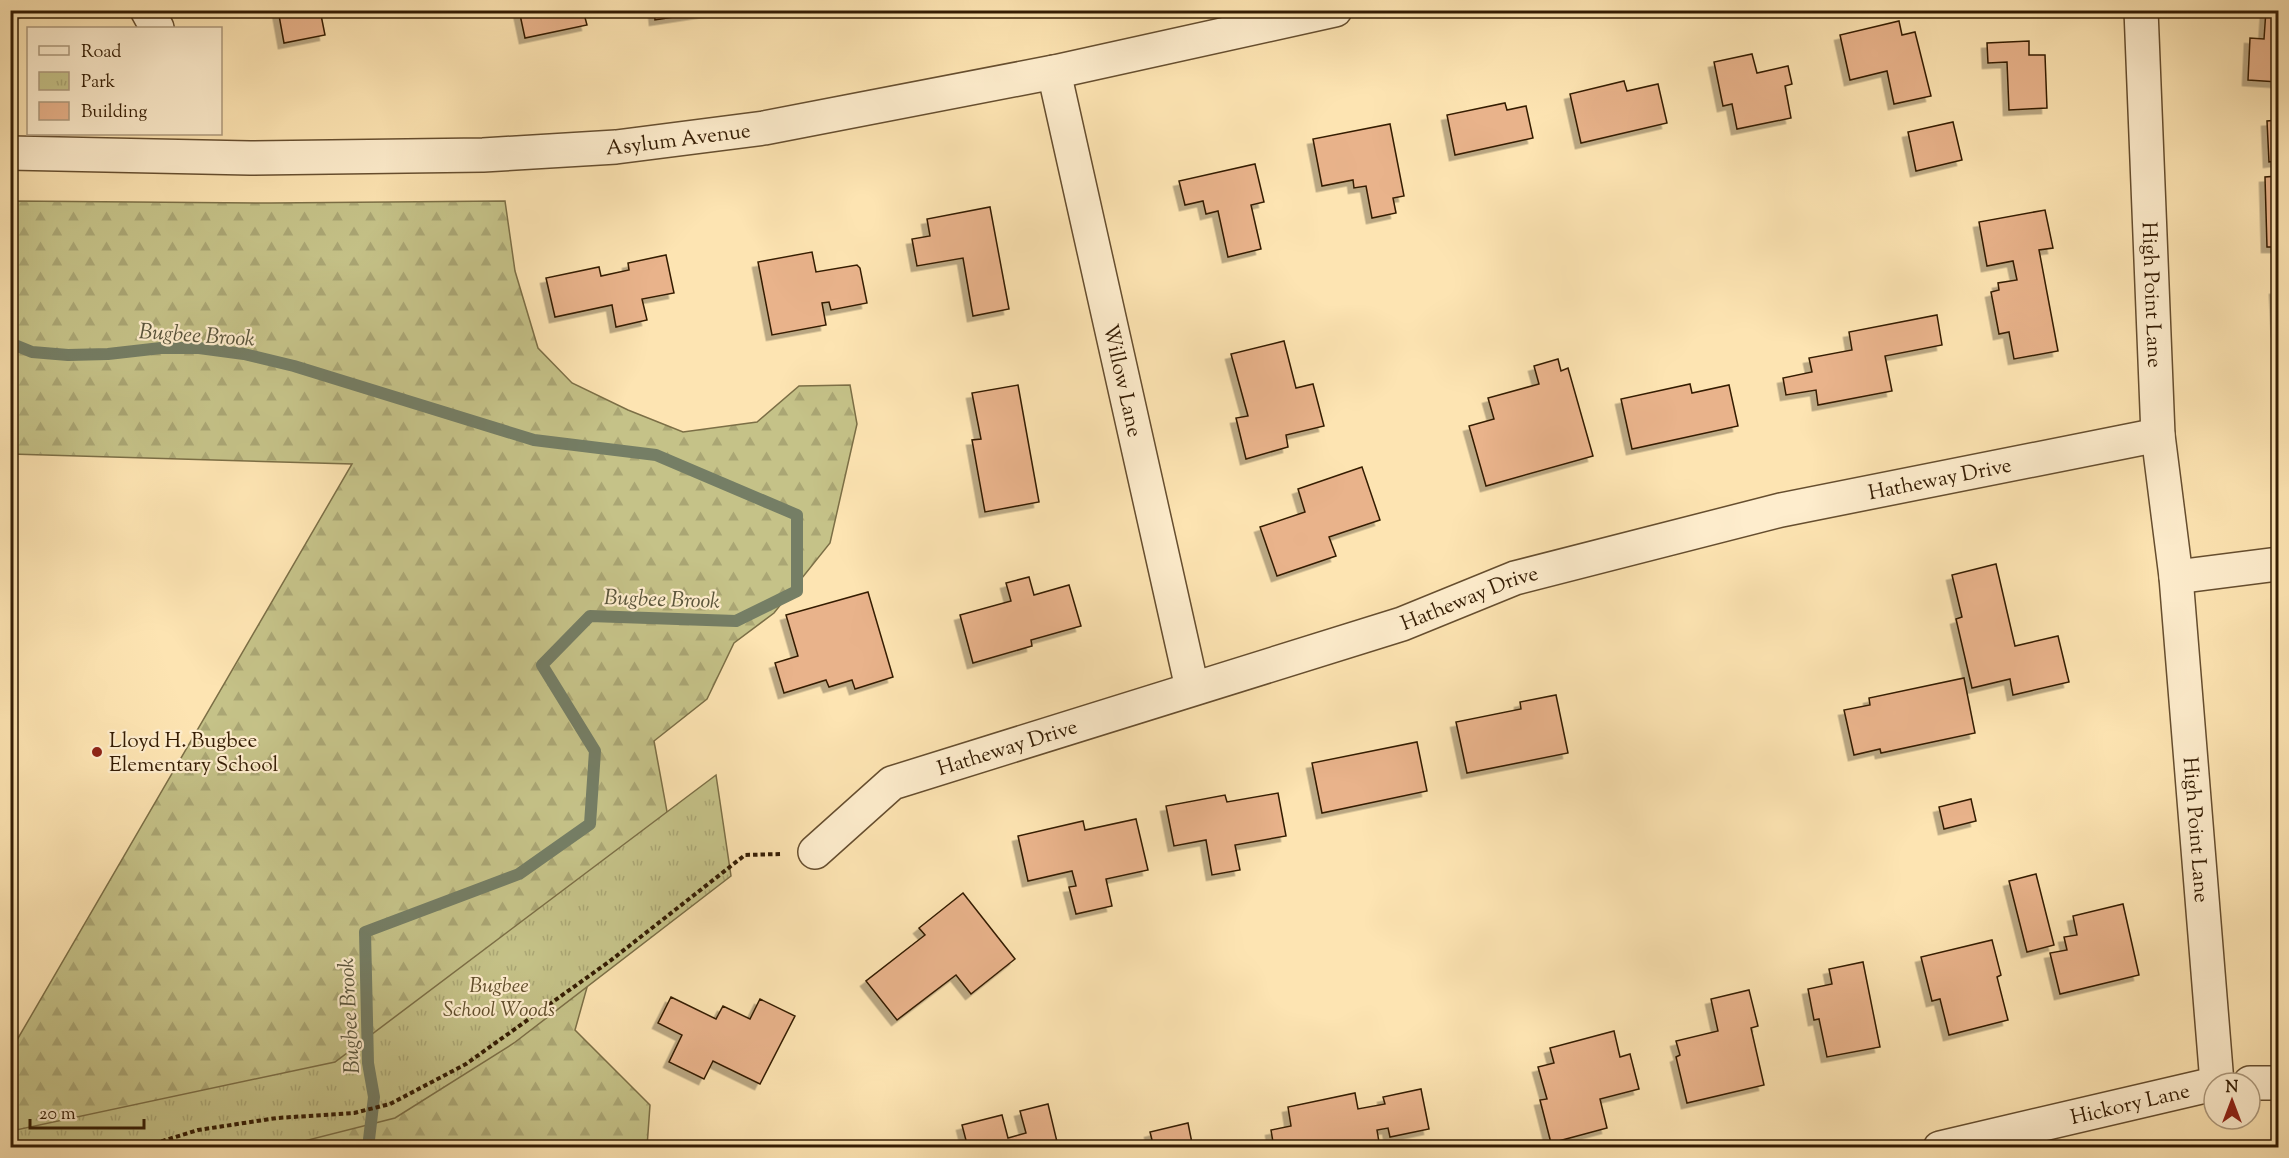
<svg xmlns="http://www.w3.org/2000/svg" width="2289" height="1158" font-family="'Sorts Mill Goudy',serif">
  <defs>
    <pattern id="forest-firs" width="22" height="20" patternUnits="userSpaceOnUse" patternTransform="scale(1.5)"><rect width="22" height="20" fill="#c5c288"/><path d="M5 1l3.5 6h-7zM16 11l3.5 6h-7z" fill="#aaa674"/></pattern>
    <pattern id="park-tufts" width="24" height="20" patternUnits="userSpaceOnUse" patternTransform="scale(1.5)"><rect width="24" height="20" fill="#c5c288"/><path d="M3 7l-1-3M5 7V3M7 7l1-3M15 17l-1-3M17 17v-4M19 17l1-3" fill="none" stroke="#aaa674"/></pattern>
    <filter id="shadow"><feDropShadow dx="-5.5" dy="5.5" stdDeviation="0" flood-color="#0004"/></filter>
  </defs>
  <rect width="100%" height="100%" fill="#fde4b2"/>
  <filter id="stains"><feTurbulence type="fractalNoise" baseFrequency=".00333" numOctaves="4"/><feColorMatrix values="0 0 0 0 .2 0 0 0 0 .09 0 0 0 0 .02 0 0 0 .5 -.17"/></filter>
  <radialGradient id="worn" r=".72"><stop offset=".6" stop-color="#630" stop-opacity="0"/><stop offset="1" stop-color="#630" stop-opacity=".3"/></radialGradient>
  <path fill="url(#forest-firs)" stroke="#7c6f46" stroke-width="1.5" d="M11,201L270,203L505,201L515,271L538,348L572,383L628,410L683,432L757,422L799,386L850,385L857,424L830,543L774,613L734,643L707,699L654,741L668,817L600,941L575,1030L650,1105L647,1147H11V1044L17,1040L352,464L11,454Z"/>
  <path fill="url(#park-tufts)" stroke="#7c6f46" stroke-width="1.5" d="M716,775L731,876L514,1043L395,1118L296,1143L295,1147H11V1131L335,1062Z"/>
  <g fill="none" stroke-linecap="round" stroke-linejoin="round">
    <path stroke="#757e65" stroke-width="12" d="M10,343L32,352L68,355L108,354L161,348H199L244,354L294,366L534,440L656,455L797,515V591L736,621L590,616L542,665L595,751L590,824L519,874L365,932L368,1063L374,1097L368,1148"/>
  </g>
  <g fill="#e9b38b" stroke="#341c03" stroke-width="1.5" filter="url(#shadow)">
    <path d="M10,10H28L10,24Z"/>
    <path d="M278,10H320L325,35L284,43Z"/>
    <path d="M519,10H583L587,25L525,38Z"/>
    <path d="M654,10H712V11L655,20Z"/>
    <path d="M2266,10H2278V82L2248,80L2250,38L2264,39Z"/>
    <path d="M1899,21L1902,35L1915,32L1931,96L1894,104L1887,71L1850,80L1840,35Z"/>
    <path d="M2029,41V55H2045L2047,108L2009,110L2007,62L1988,63L1987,43Z"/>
    <path d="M1752,54L1757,73L1788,66L1792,84L1785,86L1791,118L1737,129L1732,104L1723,106L1714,62Z"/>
    <path d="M1624,81L1627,91L1658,84L1667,123L1581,143L1570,94Z"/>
    <path d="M1505,103L1507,110L1526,106L1533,138L1455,155L1447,115Z"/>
    <path d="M2278,120V247H2267L2265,177L2278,176L2277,161L2269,162L2267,121Z"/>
    <path d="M1953,122L1962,160L1916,171L1908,132Z"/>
    <path d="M1390,124L1404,196L1393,198L1396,213L1372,218L1366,186L1354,188L1353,180L1322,186L1313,139Z"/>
    <path d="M1255,164L1264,202L1251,205L1261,249L1228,257L1218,211L1206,214L1203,201L1185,205L1179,181Z"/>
    <path d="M990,207L1009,309L973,316L963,258L917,266L912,239L930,236L927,219Z"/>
    <path d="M2045,210L2053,248L2039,250L2058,351L2014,359L2009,332L1999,334L1991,292L1999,290L1998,283L2017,280L2013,261L1987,266L1979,222Z"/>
    <path d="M812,252L816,272L857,265L860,268L867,303L831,310L829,302L822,303L826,325L772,335L758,262Z"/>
    <path d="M666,255L674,293L642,299L647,320L616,327L612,305L555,317L546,278L599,267L601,276L629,270L628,263Z"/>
    <path d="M2275,289H2278V331H2277Z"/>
    <path d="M1937,315L1942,345L1885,356L1892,391L1818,405L1816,390L1786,395L1783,378L1812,372L1809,358L1852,350L1849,332Z"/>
    <path d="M1284,341L1296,388L1313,384L1324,426L1286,435L1288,447L1246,459L1236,418L1248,416L1231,354Z"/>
    <path d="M1558,359L1561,371L1568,368L1593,456L1486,486L1469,426L1494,419L1488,398L1539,384L1534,366Z"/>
    <path d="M1690,384L1692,393L1729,385L1738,426L1632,449L1621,399Z"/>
    <path d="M1018,385L1039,502L985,512L972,440L981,439L972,393Z"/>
    <path d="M1362,467L1380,520L1329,537L1336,556L1277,576L1260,527L1305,512L1298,489Z"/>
    <path d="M1996,564L2015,646L2058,636L2069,682L2013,695L2010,679L1972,688L1956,619L1962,617L1952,575Z"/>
    <path d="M1029,577L1034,595L1069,585L1081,626L1031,640L1032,646L973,663L960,615L1011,601L1006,583Z"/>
    <path d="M868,592L893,677L855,689L852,680L829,687L826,680L784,693L775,663L798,656L786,615Z"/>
    <path d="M1964,678L1975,733L1881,753L1880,749L1854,755L1844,710L1870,705L1869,698Z"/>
    <path d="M1556,695L1568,753L1467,773L1456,722L1521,709L1520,702Z"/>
    <path d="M1417,742L1427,791L1322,813L1312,763Z"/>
    <path d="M1278,793L1286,836L1235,845L1240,870L1212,875L1206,840L1174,846L1166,806L1225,795L1227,802Z"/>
    <path d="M1971,799L1976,821L1944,829L1939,807Z"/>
    <path d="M1136,819L1148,870L1106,879L1112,906L1076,914L1069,887L1076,886L1072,871L1028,881L1018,836L1083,821L1085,830Z"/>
    <path d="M2036,874L2054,945L2027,952L2009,881Z"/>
    <path d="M963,893L1015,959L971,994L956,975L897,1020L866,981L925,935L919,928Z"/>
    <path d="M2123,904L2139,975L2060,994L2050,953L2067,950L2064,937L2077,935L2073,916Z"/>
    <path d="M1992,940L2001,975L1997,977L2008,1020L1949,1035L1940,999L1932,1001L1921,957Z"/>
    <path d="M1863,962L1880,1047L1827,1057L1819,1019L1814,1020L1808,989L1832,984L1829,969Z"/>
    <path d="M1749,990L1758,1026L1751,1028L1764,1085L1687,1103L1676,1057L1680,1055L1676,1041L1718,1031L1711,999Z"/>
    <path d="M671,997L716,1019L723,1006L750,1019L760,999L795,1016L760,1084L713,1061L704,1079L669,1062L682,1035L658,1023Z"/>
    <path d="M1614,1031L1620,1057L1630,1054L1639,1089L1600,1099L1607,1128L1551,1143L1540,1100L1547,1099L1538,1067L1554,1063L1550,1048Z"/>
    <path d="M1421,1089L1429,1129L1390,1137L1388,1128L1377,1130L1380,1148H1274L1271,1130L1291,1126L1288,1107L1355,1093L1358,1109L1385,1104L1383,1097Z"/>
    <path d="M1048,1104L1058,1146L968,1148L962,1125L1002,1115L1008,1138L1026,1133L1020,1111Z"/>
    <path d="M1188,1123L1193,1148H1154L1150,1132Z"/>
  </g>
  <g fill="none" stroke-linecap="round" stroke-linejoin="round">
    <g stroke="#664e2f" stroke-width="36">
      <g id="minor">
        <path d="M147,10L157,28"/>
        <path id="s1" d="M2141,10L2158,435L2176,577L2217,1083"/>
        <path id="s2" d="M1054,72L1192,688"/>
        <path id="s3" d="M10,153L250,158L483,155L616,147L764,128L1054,72L1335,10"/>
        <path d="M2176,577L2278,564"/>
        <path id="s4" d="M815,852L892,783L1402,624L1515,578L1781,510L2158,435"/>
        <path d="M2250,1083H2278"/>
        <path id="s5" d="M1940,1148L2214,1084"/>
      </g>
    </g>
    <path stroke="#341c03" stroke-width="4" stroke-dasharray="4.5 3" stroke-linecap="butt" d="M140,1148L198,1130L277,1118L354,1113L390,1104L466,1064L610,961L745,855L781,854"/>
    <use href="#minor" stroke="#feedcd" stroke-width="33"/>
  </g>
  <circle fill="#8f2418" stroke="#feedcd" stroke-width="2" cx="97" cy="752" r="6"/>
  <g text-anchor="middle" stroke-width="4.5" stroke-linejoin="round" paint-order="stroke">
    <g font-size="21" fill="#341c03" stroke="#feedcd">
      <text dy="7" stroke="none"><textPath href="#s3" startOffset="669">Asylum Avenue</textPath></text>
      <text dy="7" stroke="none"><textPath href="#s1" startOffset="285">High Point Lane</textPath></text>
      <text dy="7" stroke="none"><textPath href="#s2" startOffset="316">Willow Lane</textPath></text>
      <text dy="7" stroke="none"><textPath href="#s4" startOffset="1196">Hatheway Drive</textPath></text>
      <text dy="7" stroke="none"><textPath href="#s4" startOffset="710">Hatheway Drive</textPath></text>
      <text dy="7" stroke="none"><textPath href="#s4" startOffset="224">Hatheway Drive</textPath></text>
      <text dy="7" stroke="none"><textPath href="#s1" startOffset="822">High Point Lane</textPath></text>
      <text dy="7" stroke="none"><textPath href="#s5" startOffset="195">Hickory Lane</textPath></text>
    </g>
    <g font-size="21" fill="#341c03" stroke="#feedcd" text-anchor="start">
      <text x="109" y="747">Lloyd H. Bugbee<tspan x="109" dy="24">Elementary School</tspan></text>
    </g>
    <g font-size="21" font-style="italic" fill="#604e2b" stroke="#feedcd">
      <text x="499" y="992">Bugbee<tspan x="499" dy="24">School Woods</tspan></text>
    </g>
    <g font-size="22" font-style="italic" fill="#5a553c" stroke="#feedcd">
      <text transform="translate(197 334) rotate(4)" y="8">Bugbee Brook</text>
      <text transform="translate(662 598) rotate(2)" y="8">Bugbee Brook</text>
      <text transform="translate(348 1016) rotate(-93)" y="8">Bugbee Brook</text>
    </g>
  </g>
  <rect width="2289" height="1158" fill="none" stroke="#fde4b2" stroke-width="36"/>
  <rect x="12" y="12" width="2265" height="1134" fill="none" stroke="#341c03" stroke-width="3"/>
  <rect x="18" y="18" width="2253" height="1122" fill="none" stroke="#341c03" stroke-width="1.5"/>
  <rect x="27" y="27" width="195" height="108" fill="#feedcd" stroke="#ad997c" stroke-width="1.5"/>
  <rect x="39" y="46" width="30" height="9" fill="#feedcd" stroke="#ad997c" stroke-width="1.5"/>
  <text x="81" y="57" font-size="18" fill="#341c03">Road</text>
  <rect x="39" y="72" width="30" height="18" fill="url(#park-tufts)" stroke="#ad997c" stroke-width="1.5"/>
  <text x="81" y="87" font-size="18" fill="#341c03">Park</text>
  <rect x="39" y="102" width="30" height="18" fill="#e9b38b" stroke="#ad997c" stroke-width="1.5"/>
  <text x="81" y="117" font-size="18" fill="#341c03">Building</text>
  <g transform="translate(2232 1101)"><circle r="28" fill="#feedcd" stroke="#ad997c" stroke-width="1.5"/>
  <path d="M0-4.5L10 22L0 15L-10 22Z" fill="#8f2418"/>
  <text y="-9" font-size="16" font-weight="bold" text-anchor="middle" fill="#341c03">N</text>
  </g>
  <path d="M30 1119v9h114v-9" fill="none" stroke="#341c03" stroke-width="3"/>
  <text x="39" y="1119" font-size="18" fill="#341c03" stroke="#feedcd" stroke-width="4.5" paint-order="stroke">20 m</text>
  <rect width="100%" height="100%" filter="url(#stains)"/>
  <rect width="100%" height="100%" fill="url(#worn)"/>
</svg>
